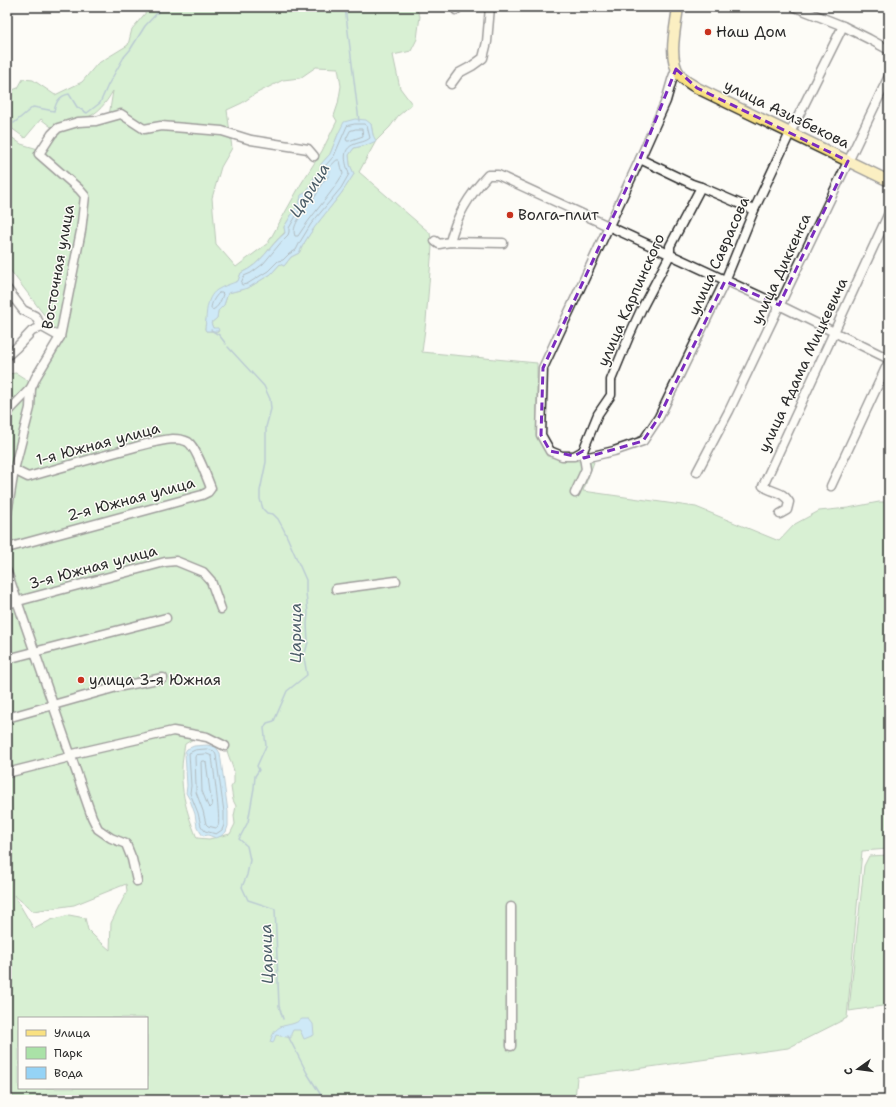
<svg xmlns="http://www.w3.org/2000/svg" width="896" height="1107" font-family="'Shantell Sans',sans-serif">
  <rect width="100%" height="100%" fill="#fdfcf7"/>
  <filter id="ink" filterUnits="userSpaceOnUse"><feTurbulence type="fractalNoise" baseFrequency=".025" numOctaves="2"/><feDisplacementMap in="SourceGraphic" scale="8" xChannelSelector="R" yChannelSelector="G"/><feConvolveMatrix kernelMatrix="1 2 1 2 8 2 1 2 1" color-interpolation-filters="sRGB"/></filter>
  <g filter="url(#ink)">
    <g fill="#aae2a7" stroke="#6a8669" fill-rule="evenodd">
      <path d="M152,7H415L420,16L417,39L411,51L393,55L400,88L412,104L398,116L390,127L376,141L359,172L430,233L432,247L426,321L422,352L537,363V433L547,456L566,460L594,462L583,491L696,507L779,541L795,524L819,511L848,508L879,502H889V849L862,851L847,1018L788,1048L577,1077L575,1100H7V374L16,373L35,385L57,342L51,324L7,266V134L21,144L38,149L55,130L41,119L25,138L7,125V92L18,88L23,79L33,80L55,95L82,82L97,64L128,45L132,29L148,10ZM316,67L338,68L341,86L338,104L334,116L337,121L322,151L301,184L268,243L236,267L216,244L212,198L221,167L232,148L227,110L242,103L255,94L283,80L300,78ZM113,91L109,116L84,119C99,113 105,104 113,91ZM371,124L373,135L367,145L354,148L349,155L350,165L354,174C348,183 343,192 336,200C323,217 308,233 299,253L291,257L284,266L280,264L271,274L248,288L228,293L224,305L218,311L217,318L211,323L213,328L219,331H206L205,329L206,319L238,281L241,273C263,263 268,247 285,232L284,227L300,201L301,196L307,192L315,176L321,172V164L330,154L339,132ZM195,738L228,745L227,751L234,771V783L231,787L233,800L236,806L234,816L235,824L230,834L209,839L197,838C183,804 178,780 185,744ZM126,884L127,891L111,923L110,950L95,937L88,930L85,918L69,915L51,920L34,929L14,895L33,911L74,905ZM19,1018H147V1088H19Z"/>
      <path d="M889,855V1005L849,1011L851,990L864,866L869,856Z"/>
    </g>
    <g fill="#95d3f6" stroke="#6b90a5">
      <path d="M355,119L366,120L371,124L373,135L376,141L367,145L354,148L349,155L350,165L354,174C348,183 343,192 336,200C323,217 308,233 299,253L291,257L284,266L280,264L271,274L248,288L228,293L224,305L218,311L217,318L211,323L213,328H218L219,331H206L205,329C207,316 205,298 217,290C223,286 231,284 238,281L241,273C263,263 268,247 285,233L284,227L300,201L301,195L307,192L315,176L321,172V164L330,154L339,132L344,122Z"/>
      <path d="M207,745L216,747L220,753L228,812V826L226,832L221,836L216,838L208,835L203,836L197,827L195,814L190,800L186,793L187,786L185,752L187,749L194,746Z"/>
      <path d="M302,1019H309L313,1024L314,1035L304,1039L300,1030H293L291,1034V1038L276,1035L273,1043L270,1042C277,1019 287,1030 302,1019Z"/>
    </g>
    <g fill="none" stroke-linecap="round" stroke-linejoin="round">
      <g stroke="#556e7c" stroke-width="1">
        <path d="M355,124H364L367,126L370,138C365,142 360,142 355,144C340,149 346,164 349,174L341,188L311,224L300,242L296,250L289,254L283,260L278,261L268,271L247,284L242,285L241,283L244,276L251,273L263,264L283,240L288,235L289,232V228L303,204L305,198L310,194L318,179L325,174V166L334,156L347,126Z"/>
        <path d="M356,129H362L363,136L349,141H347L346,139L350,131Z"/>
        <path d="M337,160H339L340,161L343,174C330,196 312,214 298,236H295C291,226 302,215 307,206C308,205 309,201 310,201C311,199 313,198 315,197C318,193 319,187 322,183C328,175 330,180 330,167Z"/>
        <path d="M219,293H222L223,294C221,301 218,308 212,310L211,309C211,303 215,297 219,293Z"/>
        <path d="M207,749L214,751L216,755L224,812V825L222,830L216,834L205,831L201,826L198,813L190,793L191,786L189,753L195,750Z"/>
        <path d="M207,754L212,756C213,766 221,821 218,826C217,827 216,828 216,828L208,826L206,824L203,811L196,792V786L195,757L196,755Z"/>
        <path d="M202,761H205L206,762L212,806L210,808L208,806L202,791L201,763Z"/>
      </g>
      <g stroke="#6b90a5" stroke-width="1.5">
        <path d="M345,7L359,121"/>
        <path d="M14,123L33,107L54,111C56,102 59,96 69,94L77,107L87,113L100,103L108,85L124,57L130,50L145,26L159,11L164,7"/>
        <path d="M211,330L219,335L226,344"/>
        <path d="M228,347L264,386L270,399L271,409L266,427V462L260,491V499L263,509L267,513L273,514L278,519L284,530L306,580V592L308,613L307,624L308,642L304,657L307,675L287,691L274,721L267,723L264,728L266,746L257,766L259,770L255,776L254,788L248,822L239,839L247,846L250,860L247,875L242,887L248,900L275,909L279,1006L283,1019"/>
        <path d="M288,1036L307,1073L324,1100"/>
      </g>
      <g stroke="#2b2b2b" stroke-width="11">
        <g id="minor">
          <path d="M795,7L843,26L869,39L889,50"/>
          <path d="M456,10L459,7"/>
          <path d="M451,84L459,73L472,66L483,58L487,42L490,7"/>
          <path d="M640,159L692,184L701,187L754,210"/>
          <path d="M435,241L439,244L450,242L503,243"/>
          <path d="M450,242C456,216 470,194 488,175H498L779,305L889,359"/>
          <path d="M7,289L23,310L35,316L42,327L60,337"/>
          <path d="M7,356L16,348L32,331L42,327"/>
          <path d="M7,413L31,388L36,377L60,337L81,231L85,196L79,189L39,154L52,134L58,128L78,122L96,121L121,114L144,129L161,126L222,131L251,140L308,149L314,156"/>
          <path d="M583,451L574,456H562L550,451L541,435L543,368L640,159L666,101L672,80L676,69"/>
          <path d="M584,458L614,451L643,441L659,417L725,281L754,210L790,133L843,26"/>
          <path d="M697,472L729,411L889,76"/>
          <path d="M831,486L889,361"/>
          <path d="M575,493L586,469L583,451L598,414L611,395V380L630,334L641,310L670,255V246L701,187"/>
          <path d="M7,513L14,470L30,408L31,388"/>
          <path d="M780,514L787,510L789,502C783,491 773,493 763,486L889,213"/>
          <path d="M7,548L202,495L208,492L211,488C207,478 196,447 188,442C184,440 178,439 173,439C158,440 143,445 128,449C95,458 62,467 28,477L14,470"/>
          <path d="M7,572L92,817L98,829L111,838L126,844L132,859L137,881"/>
          <path d="M336,589L396,581"/>
          <path d="M7,604L165,562L176,561L203,572L211,581L221,609"/>
          <path d="M7,659L166,618"/>
          <path d="M7,718L117,687L163,678"/>
          <path d="M7,773L70,757L73,754L173,731L207,737L225,746"/>
          <path d="M511,907V1046"/>
        </g>
      </g>
      <g stroke="#2b2b2b" stroke-width="13">
        <path id="major" d="M678,7C676,26 667,59 680,75C684,81 691,84 697,88L889,181"/>
      </g>
      <use href="#minor" stroke="#fdfcf7" stroke-width="8"/>
      <use href="#major" stroke="#f9e181" stroke-width="10"/>
    </g>
  </g>
  <path d="M0 0H896V1107H0ZM676,69L697,88L848,161L779,305L725,281L659,417L643,441L584,458L583,451L574,456L550,451L541,435L543,368L640,159Z" fill="#fdfcf7" fill-opacity=".55" fill-rule="evenodd"/>
  <path fill="none" stroke="#7b2cbf" stroke-width="3" stroke-dasharray="8 5" stroke-linejoin="round" d="M676,69L697,88L848,161L779,305L725,281L659,417L643,441L584,458L583,451L574,456L550,451L541,435L543,368L640,159Z"/>
  <g fill="#c8321e" stroke="#fdfcf7" stroke-width="1.5">
    <circle cx="708" cy="32" r="4"/>
    <circle cx="510" cy="215" r="4"/>
    <circle cx="81" cy="680" r="4"/>
  </g>
  <g text-anchor="middle" stroke-width="3" stroke-linejoin="round" paint-order="stroke">
    <g font-size="15" fill="#2b2b2b" stroke="#fdfcf7" text-anchor="start">
      <text x="716" y="37">Наш Дом</text>
      <text x="518" y="220">Волга-плит</text>
      <text x="89" y="685">улица 3-я Южная</text>
    </g>
    <g font-size="15" fill="#2b2b2b" stroke="#fdfcf7">
      <text transform="translate(787 114) rotate(26)" y="5">улица Азизбекова</text>
      <text transform="translate(719 256) rotate(-66)" y="5">улица Саврасова</text>
      <text transform="translate(58 267) rotate(-80)" y="5">Восточная улица</text>
      <text transform="translate(781 269) rotate(-65)" y="5">улица Диккенса</text>
      <text transform="translate(631 300) rotate(-66)" y="5">улица Карпинского</text>
      <text transform="translate(803 365) rotate(-65)" y="5">улица Адама Мицкевича</text>
      <text transform="translate(98 444) rotate(-15)" y="5">1-я Южная улица</text>
      <text transform="translate(131 499) rotate(-15)" y="5">2-я Южная улица</text>
      <text transform="translate(93 567) rotate(-15)" y="5">3-я Южная улица</text>
    </g>
    <g font-size="16" font-style="italic" fill="#4b5d68" stroke="#fdfcf7">
      <text transform="translate(309 190) rotate(-58)" y="6">Царица</text>
      <text transform="translate(295 633) rotate(-90)" y="6">Царица</text>
      <text transform="translate(266 954) rotate(-92)" y="6">Царица</text>
    </g>
  </g>
  <rect width="896" height="1107" fill="none" stroke="#fdfcf7" stroke-width="24"/>
  <rect x="12" y="12" width="872" height="1083" fill="none" stroke="#2b2b2b" stroke-width="1.5" filter="url(#ink)"/>
  <rect x="18" y="1017" width="130" height="72" fill="#fdfcf7" stroke="#a9a8a5"/>
  <rect x="26" y="1030" width="20" height="6" fill="#f9e181" stroke="#a9a8a5"/>
  <text x="54" y="1037" font-size="12" fill="#2b2b2b">Улица</text>
  <rect x="26" y="1047" width="20" height="12" fill="#aae2a7" stroke="#a9a8a5"/>
  <text x="54" y="1057" font-size="12" fill="#2b2b2b">Парк</text>
  <rect x="26" y="1067" width="20" height="12" fill="#95d3f6" stroke="#a9a8a5"/>
  <text x="54" y="1077" font-size="12" fill="#2b2b2b">Вода</text>
  <g transform="translate(858 1069) rotate(256)" stroke="#fdfcf7" stroke-width="3" paint-order="stroke">
  <path d="M0-3L7 15L0 10L-7 15Z" fill="#2b2b2b"/>
  <text y="-6" font-size="11" font-weight="bold" text-anchor="middle" fill="#2b2b2b">С</text>
  </g>
</svg>
